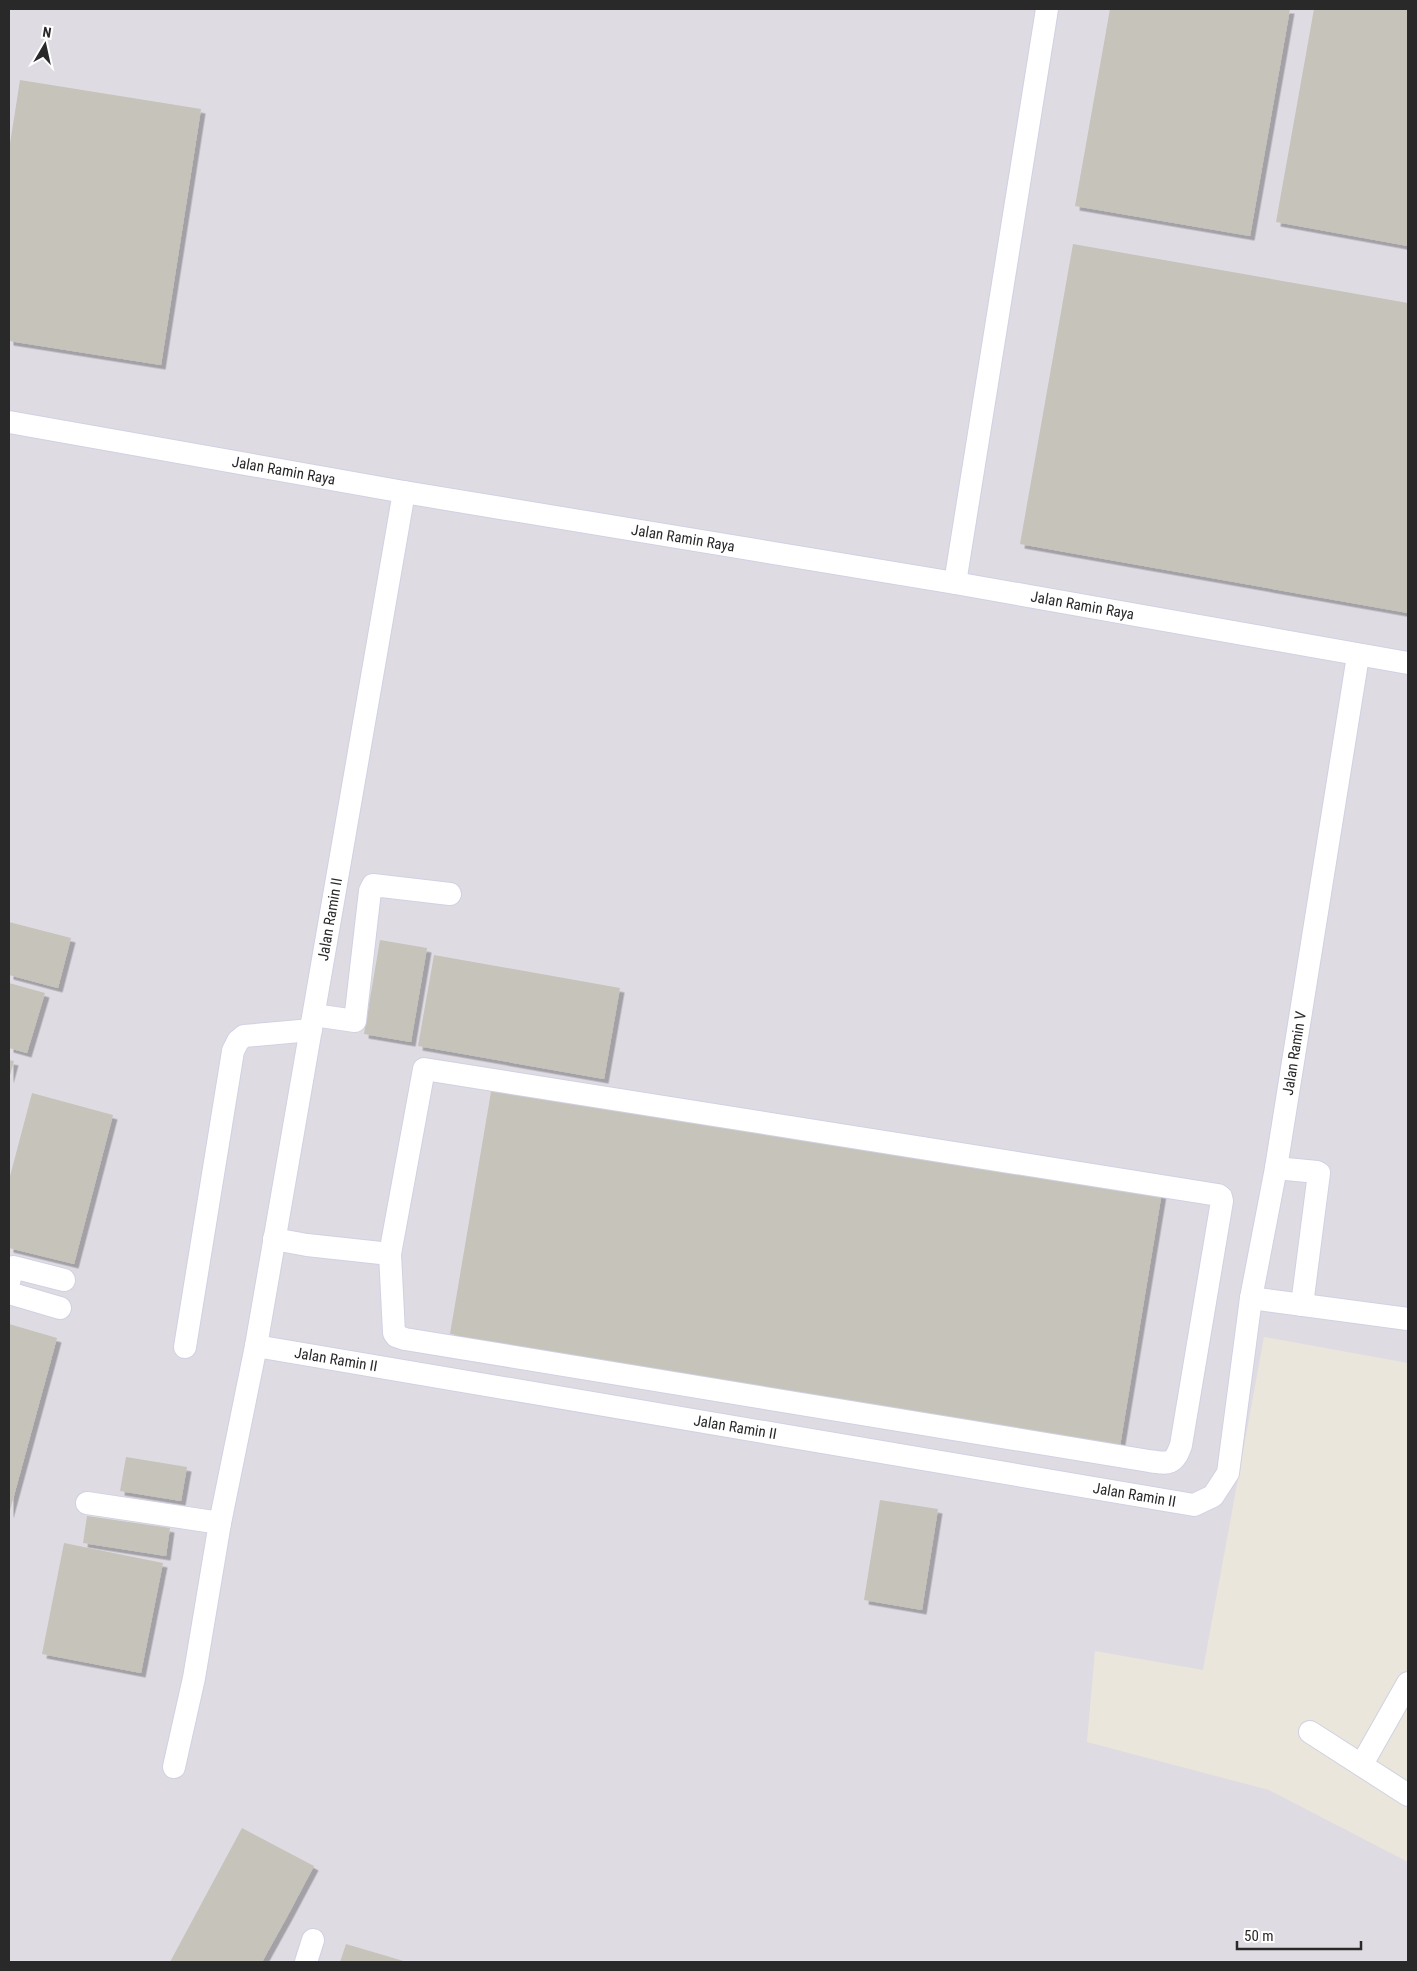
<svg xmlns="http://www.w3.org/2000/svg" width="1417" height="1971" font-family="'Roboto Condensed',sans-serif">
  <defs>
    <filter id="shadow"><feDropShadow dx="4.5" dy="4.5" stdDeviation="0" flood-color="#0004"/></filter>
  </defs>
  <rect width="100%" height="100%" fill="#ebe6db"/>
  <path fill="#dfdbe3" d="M9,9H1408V1363L1264,1337L1203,1670L1095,1651L1087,1742L1269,1790L1408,1862V1962H9Z"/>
  <g fill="#c6c3ba" filter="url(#shadow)">
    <path d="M1110,9H1290L1250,236L1075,206Z"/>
    <path d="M1314,9H1408V246L1276,222Z"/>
    <path d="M20,80L201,109L161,365L9,341V150Z"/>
    <path d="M1073,244L1408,303V613L1020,544Z"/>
    <path d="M9,922L71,938L58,988L9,975Z"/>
    <path d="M380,940L427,948L411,1042L364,1034Z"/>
    <path d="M434,955L620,988L604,1079L418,1046Z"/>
    <path d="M9,983L45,993L27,1053L9,1048Z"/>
    <path d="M9,1060L14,1061L9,1079Z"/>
    <path d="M493,1080L1162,1192L1120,1446L450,1334Z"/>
    <path d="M32,1093L113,1115L74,1264L9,1248V1180Z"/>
    <path d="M9,1324L57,1338L9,1514Z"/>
    <path d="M126,1457L187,1467L181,1501L120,1491Z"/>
    <path d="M880,1500L938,1509L922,1610L864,1600Z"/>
    <path d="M87,1516L170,1528L166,1556L83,1543Z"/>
    <path d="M64,1543L163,1563L141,1673L42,1654Z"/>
    <path d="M242,1828L314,1866L288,1915L262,1962H170Z"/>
    <path d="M346,1944L407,1962H340Z"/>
  </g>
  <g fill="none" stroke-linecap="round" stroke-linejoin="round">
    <g stroke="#d0d1e2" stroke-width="24">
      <g id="minor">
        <path id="s1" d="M9,422L404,492L955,583L1408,663"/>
        <path d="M955,583L1047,9"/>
        <path d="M314,1015L355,1021L370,891L373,885L450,894"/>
        <path d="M1276,1168L1317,1172L1319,1173L1302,1305"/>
        <path d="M274,1239L307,1245L390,1254L394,1333L396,1336L405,1339L1149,1461C1169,1464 1174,1465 1181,1445L1222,1201L1221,1197L1218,1195L424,1069L390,1254"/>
        <path d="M9,1282L13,1267L64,1280"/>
        <path d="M9,1293L60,1308"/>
        <path d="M1251,1298L1408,1319"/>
        <path id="s2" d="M256,1346L1194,1505L1213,1496L1228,1473L1251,1298L1276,1168L1358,656"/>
        <path d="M185,1347L233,1051L238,1041L244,1036L311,1030"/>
        <path d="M87,1503L220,1523"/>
        <path d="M1310,1732L1408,1795"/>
        <path d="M1362,1764L1408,1683"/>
        <path id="s3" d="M174,1767L194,1678L220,1523L256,1346L404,492"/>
        <path d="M306,1962L313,1940"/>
      </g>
    </g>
    <use href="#minor" stroke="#fff" stroke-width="22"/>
  </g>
  <g text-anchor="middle" stroke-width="5" stroke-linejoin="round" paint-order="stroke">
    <g font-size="15" fill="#292929" stroke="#fff">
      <text dy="5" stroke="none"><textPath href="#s1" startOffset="279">Jalan Ramin Raya</textPath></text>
      <text dy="5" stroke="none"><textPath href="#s1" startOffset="684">Jalan Ramin Raya</textPath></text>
      <text dy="5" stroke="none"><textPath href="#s1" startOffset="1089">Jalan Ramin Raya</textPath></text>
      <text dy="5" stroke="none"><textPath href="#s3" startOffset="862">Jalan Ramin II</textPath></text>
      <text dy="5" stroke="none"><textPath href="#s2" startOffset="1425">Jalan Ramin V</textPath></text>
      <text dy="5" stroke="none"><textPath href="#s2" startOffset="81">Jalan Ramin II</textPath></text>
      <text dy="5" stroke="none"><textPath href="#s2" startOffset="486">Jalan Ramin II</textPath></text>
      <text dy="5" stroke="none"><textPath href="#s2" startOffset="891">Jalan Ramin II</textPath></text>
    </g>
  </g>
  <rect width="1417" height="1971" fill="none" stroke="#292929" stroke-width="20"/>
  <g transform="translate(45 45) rotate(9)" stroke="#ffffff" stroke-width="4" paint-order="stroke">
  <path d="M0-4L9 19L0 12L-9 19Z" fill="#292929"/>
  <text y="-8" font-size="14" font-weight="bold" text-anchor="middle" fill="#292929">N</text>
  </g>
  <path d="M1237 1941v8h124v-8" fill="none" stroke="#292929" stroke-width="2.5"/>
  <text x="1244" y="1941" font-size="15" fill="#292929" stroke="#ffffff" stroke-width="4" paint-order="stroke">50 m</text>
</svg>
